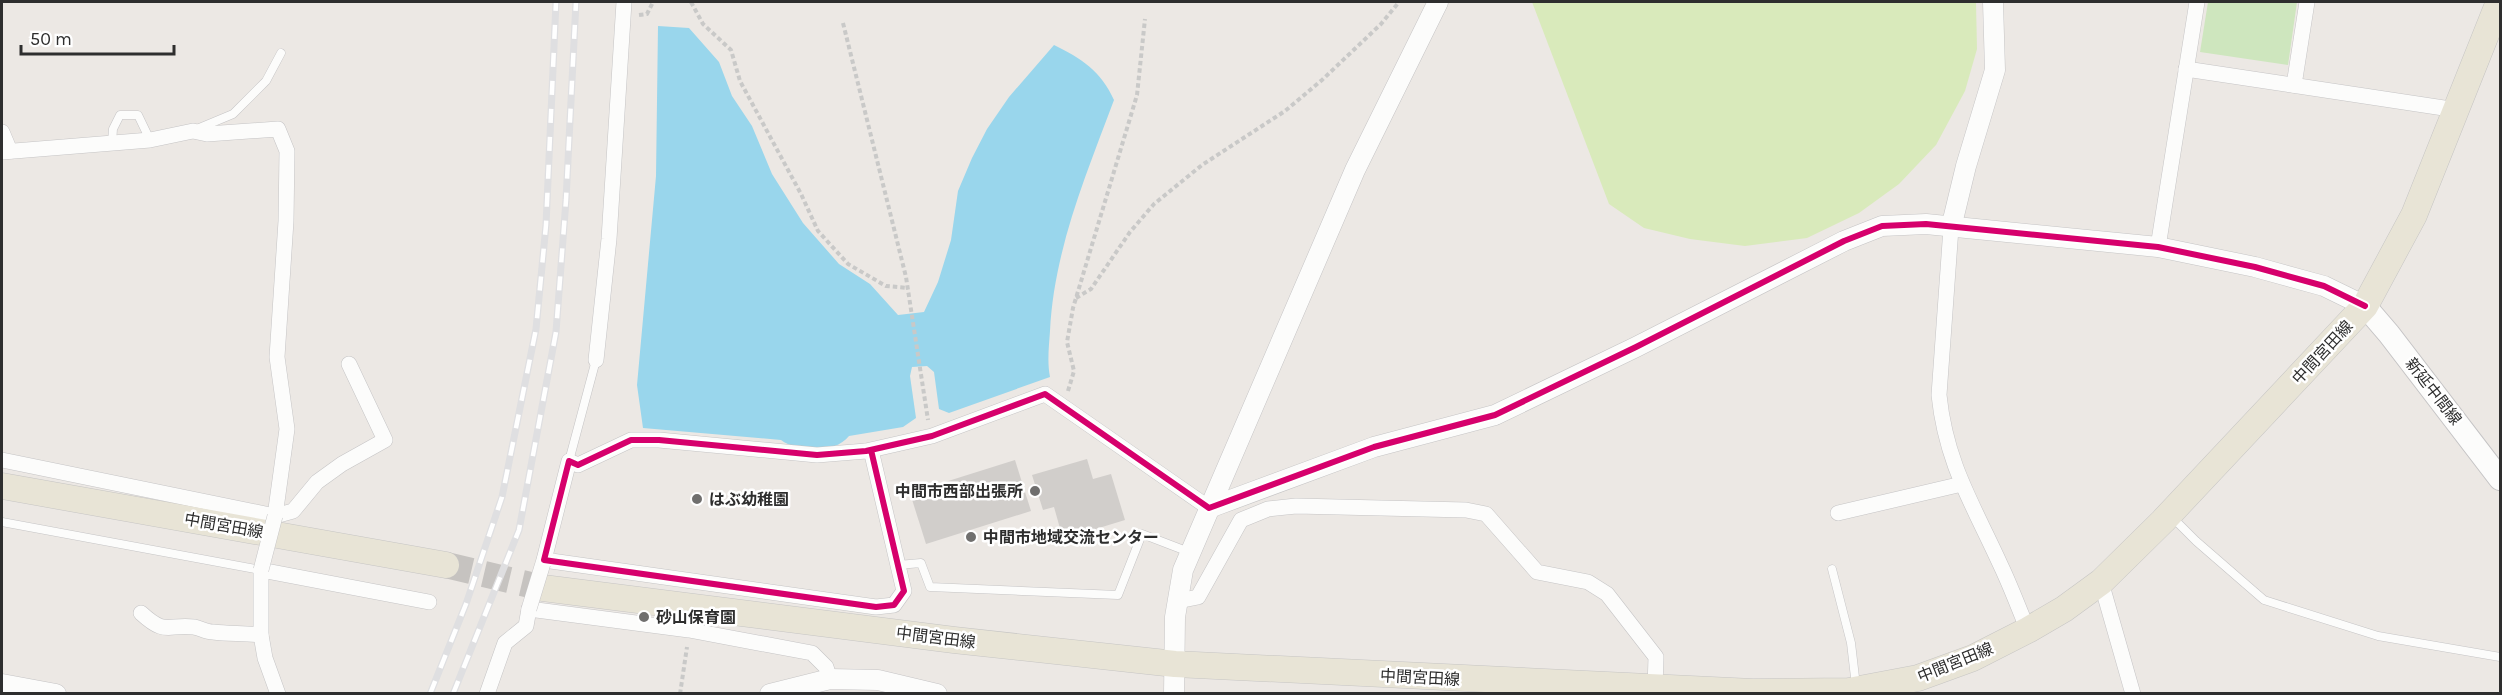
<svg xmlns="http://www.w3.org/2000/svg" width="2502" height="695" font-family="Karla,'Noto Sans JP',sans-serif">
  <rect width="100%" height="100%" fill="#ece8e4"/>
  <path fill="#cee6be" d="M2208,2H2297L2288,65L2200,52Z"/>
  <path fill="#d9eabb" d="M1532,2H1976L1977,49L1965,91L1936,145L1899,184L1859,213L1807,238L1745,246L1690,239L1644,228L1609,204Z"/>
  <path fill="#99d6ec" d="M658,26L689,28L719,62L732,96L752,126L772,174L803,223L839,264L870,284L898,315L924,312L938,282L951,240L958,191L972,158L987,129L1009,97L1054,45C1081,58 1101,71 1114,100C1086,175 1054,250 1050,331C1049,346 1047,362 1050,377L949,413L939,409L934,372L927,366L912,367L910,376L916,418L903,427L849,436C835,454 798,453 781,440L643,428L637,385L656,176Z"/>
  <g fill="#d1cecb">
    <path d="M1087,459L1093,479L1111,474L1125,520L1063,539L1054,507L1043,510L1032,475Z"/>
    <path d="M1015,460L1031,511L926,544L910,493Z"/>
  </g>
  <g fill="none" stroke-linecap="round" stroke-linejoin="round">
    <path stroke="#c6c3c0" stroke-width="26" stroke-dasharray="26 13" stroke-linecap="butt" d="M446,565L543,588"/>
    <g stroke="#c5c4c5" stroke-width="9">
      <g id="service">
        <path d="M197,129L233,114L266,81L281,53"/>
        <path d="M112,143L113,129L120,115H138L150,140"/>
        <path d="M569,461L596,360"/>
        <path d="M2172,517L2196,541L2264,600L2378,636L2500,657"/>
        <path d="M2,522L261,570"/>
        <path d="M898,565L921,563L930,587L1118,595L1142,534L1189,552"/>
        <path d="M1832,569L1851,643L1856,686"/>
      </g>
    </g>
    <g stroke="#c5c4c5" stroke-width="16">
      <g id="minor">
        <path d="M2186,69L2457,110"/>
        <path d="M2294,85L2307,2"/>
        <path d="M2,132L10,151"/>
        <path d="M2,152L150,140L193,131L207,134L278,129L287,151L286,221L277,357L287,429L275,516"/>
        <path d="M1951,228L1939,395C1946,464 1974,506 2001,566C2011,587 2019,609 2028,630"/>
        <path d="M2158,247L2197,2"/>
        <path d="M596,360L609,239L624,2"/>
        <path d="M871,450L904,591L894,605L876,607L544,560L569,461L578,465L631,440H659L817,455L866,451L932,436L1045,394L1209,508"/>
        <path d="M2,460L275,516L293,511L317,482L342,464L385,440L349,364"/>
        <path d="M1838,513L1962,484"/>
        <path d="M2101,582L2133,694"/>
        <path d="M1178,601L1198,597L1241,520L1268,509L1296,506L1466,510L1486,514L1537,572L1588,582L1607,594L1656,657L1655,688"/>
        <path d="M141,613C166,636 167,624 194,627C200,628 206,632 213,632C229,634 244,633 261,635"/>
        <path d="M278,694L265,658L261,635V570L429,602"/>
        <path d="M487,694L505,643L526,626L529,609L689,630L812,653L826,667L830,679"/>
      </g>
    </g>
    <g stroke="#c5c4c5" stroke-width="21">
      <g id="tertiary">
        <path d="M1951,228L1966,166L1995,70L1993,2"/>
        <path d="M1209,508L1374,447L1495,415L1636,347L1844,241L1882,226L1926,224L2158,247L2255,267L2324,286L2365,306"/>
        <path d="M2,684L56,694"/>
        <path d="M770,694L830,679L878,680L937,694"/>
        <path d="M1174,694L1175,617L1183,570L1355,170L1438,2"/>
      </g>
    </g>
    <g stroke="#c5c4c5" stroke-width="24">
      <path id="secondary" d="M2365,306L2389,334L2500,479"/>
    </g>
    <g stroke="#c6c5c4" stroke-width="27">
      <g id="primary">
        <path d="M2,486L446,565"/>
        <path d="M543,588L954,640L1175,664L1753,692L1849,691L1918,678L1973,658L2028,630L2064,609L2101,582L2163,521L2365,306L2414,215L2499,2"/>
      </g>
    </g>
    <g stroke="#c9c9c8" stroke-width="4" stroke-dasharray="4.5 3" stroke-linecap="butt">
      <path d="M691,2L703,24L731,50L740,81L801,194L818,231L848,264L886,286L908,288"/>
      <path d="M639,15L647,14L653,2"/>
      <path d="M843,23L906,277L928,420"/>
      <path d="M1076,298L1091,289L1130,232L1154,204L1202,165L1285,111L1322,80L1381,24L1399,2"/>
      <path d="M1068,391L1074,371L1067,342L1073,308L1137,95L1145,19"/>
      <path d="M680,694L687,647"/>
    </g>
    <use href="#service" stroke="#fcfcfb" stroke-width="8"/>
    <use href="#minor" stroke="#fcfcfb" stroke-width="15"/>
    <use href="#tertiary" stroke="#fcfcfb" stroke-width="20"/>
    <use href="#secondary" stroke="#fcfcfb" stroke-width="22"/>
    <use href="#primary" stroke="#e8e4d6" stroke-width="26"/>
    <g stroke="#dfdfe1" stroke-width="7">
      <g id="rail">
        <path d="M430,694L466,604L502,497L536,329L546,225L556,2"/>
        <path d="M453,694L519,530L556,332L566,200L576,2"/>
      </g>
    </g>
    <use href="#rail" stroke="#fff" stroke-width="4.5" stroke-dasharray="14" stroke-linecap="butt"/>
    <g stroke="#c5c4c5" stroke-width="16" stroke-linecap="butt">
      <g id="minor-bridge">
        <path d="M261,570L275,516"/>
        <path d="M529,609L544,560"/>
      </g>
    </g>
    <use href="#minor-bridge" stroke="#fcfcfb" stroke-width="15"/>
    <g stroke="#fff" stroke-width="10">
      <path id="cycleway" d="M871,450L904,591L894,605L876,607L544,560L569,461L578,465L631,440H659L817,455L866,451L932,436L1045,394L1209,508L1374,447L1495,415L1636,347L1844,241L1882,226L1926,224L2158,247L2255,267L2324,286L2365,306"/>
    </g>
    <use href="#cycleway" stroke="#d6006c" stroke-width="6"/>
  </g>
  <g fill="#706f6e" stroke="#fff" stroke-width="2">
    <circle cx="1035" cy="491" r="6"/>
    <circle cx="697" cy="499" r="6"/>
    <circle cx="971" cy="537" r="6"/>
    <circle cx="644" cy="617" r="6"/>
  </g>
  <g text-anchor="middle" stroke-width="5" stroke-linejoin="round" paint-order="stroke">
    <g font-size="16" fill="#2e2e2e" stroke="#fff">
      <text transform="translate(2322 352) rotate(-47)" y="6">中間宮田線</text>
      <text transform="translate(2434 391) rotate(52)" y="6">新延中間線</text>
      <text transform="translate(224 525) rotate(10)" y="6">中間宮田線</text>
      <text transform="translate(936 637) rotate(7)" y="6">中間宮田線</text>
      <text transform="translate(1955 662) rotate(-22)" y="6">中間宮田線</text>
      <text transform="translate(1420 677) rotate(3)" y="6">中間宮田線</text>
    </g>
    <g font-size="16" font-weight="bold" fill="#2e2e2e" stroke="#fff" text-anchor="start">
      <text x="1023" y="497" text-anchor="end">中間市西部出張所</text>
      <text x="709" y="505">はぶ幼稚園</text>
      <text x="983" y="543">中間市地域交流センター</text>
      <text x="656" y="623">砂山保育園</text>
    </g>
  </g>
  <rect width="2502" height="695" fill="none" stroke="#2e2e2e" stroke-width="6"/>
  <path d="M21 45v9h153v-9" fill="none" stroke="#2e2e2e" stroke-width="3"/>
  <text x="30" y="45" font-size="18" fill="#2e2e2e" stroke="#ffffff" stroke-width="4.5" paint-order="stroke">50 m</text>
</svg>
